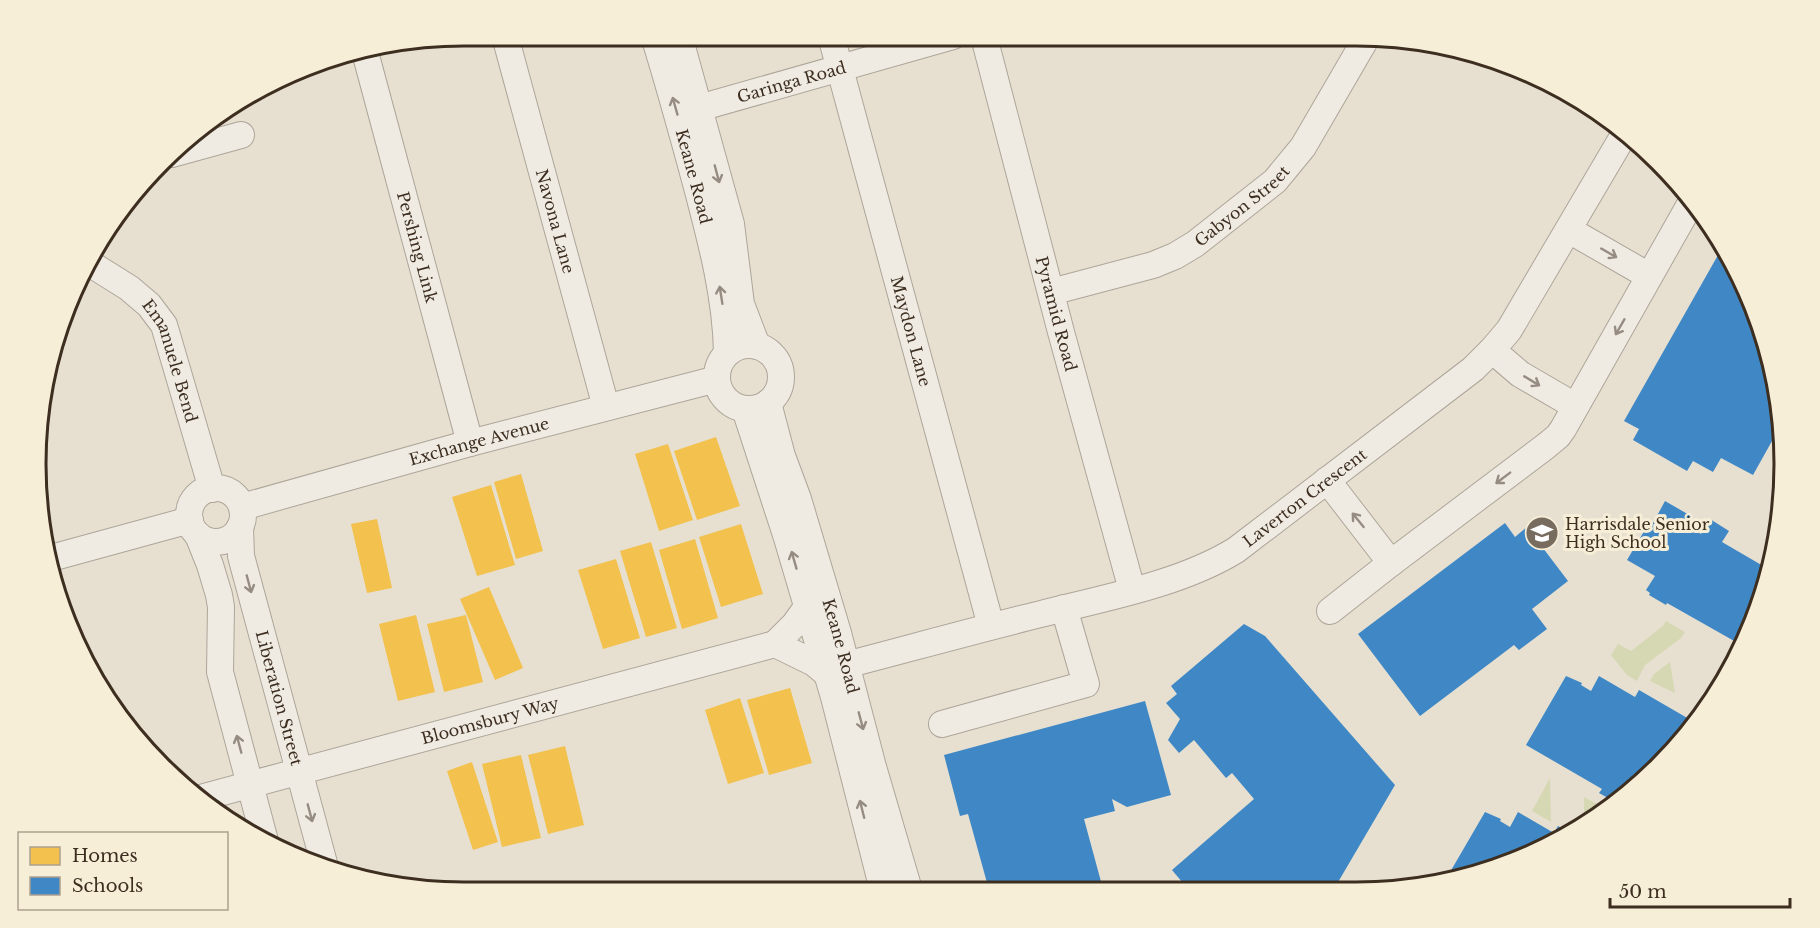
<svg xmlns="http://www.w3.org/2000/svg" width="1820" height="928" font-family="'Libre Baskerville',serif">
  <rect width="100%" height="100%" fill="#e7e0d1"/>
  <g fill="#d6d7b3">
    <path d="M1666,621L1685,632L1681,638L1645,665L1637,681L1627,675L1611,655L1618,644L1631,651L1663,626Z"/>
    <path d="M1670,662L1675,693L1650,681L1654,674Z"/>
    <path d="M1550,778L1551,822L1532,811Z"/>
    <path d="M1584,797L1601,806L1600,810L1602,812L1584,823Z"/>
  </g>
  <g fill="#f2c14e">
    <path d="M716,437L740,506L697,520L674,451Z"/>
    <path d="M668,444L693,520L659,531L635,454Z"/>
    <path d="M521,474L543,551L516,559L494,482Z"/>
    <path d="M491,485L515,565L477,576L452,497Z"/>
    <path d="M377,519L392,588L367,593L351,524Z"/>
    <path d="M741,524L763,594L721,607L699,537Z"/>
    <path d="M695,539L718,618L682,629L659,550Z"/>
    <path d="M651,542L677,628L646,637L620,551Z"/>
    <path d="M616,559L640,638L603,649L578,570Z"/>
    <path d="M489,587L523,668L495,680L460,599Z"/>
    <path d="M416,615L435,692L398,701L379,624Z"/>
    <path d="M466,615L483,682L444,692L427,624Z"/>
    <path d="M790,688L812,763L769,775L747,700Z"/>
    <path d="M740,698L764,773L728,784L705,710Z"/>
    <path d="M565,746L584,825L548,834L528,755Z"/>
    <path d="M521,755L541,838L502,847L482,764Z"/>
    <path d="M472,762L498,842L473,850L447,771Z"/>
  </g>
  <g fill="#3f88c5">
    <path d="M1722,248L1727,251L1761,326L1780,408L1781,425L1753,475L1721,458L1713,472L1693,461L1687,471L1633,440L1639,429L1624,421Z"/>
    <path d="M1665,501L1691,516L1686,525L1701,534L1710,519L1729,531L1722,542L1770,570L1743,646L1667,603L1666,605L1649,595L1650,593L1646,590L1655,576L1627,560L1649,523L1652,525Z"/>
    <path d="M1505,523L1515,537L1527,527L1568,581L1532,609L1547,629L1519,650L1514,645L1420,716L1358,634Z"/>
    <path d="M1244,624L1265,636L1395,785L1334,889H1188L1172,870L1254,799L1232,773L1226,778L1194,740L1179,753L1168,740L1180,719L1166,703L1177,694L1171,686Z"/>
    <path d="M1566,676L1582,683L1581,685L1591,691L1599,676L1635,697L1639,690L1696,723L1617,803L1599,793L1602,789L1526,745Z"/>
    <path d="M1145,701L1171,795L1127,807L1112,799L1115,811L1084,819L1103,889L989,890L968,814L960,816L944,755Z"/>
    <path d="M1485,812L1501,819L1500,821L1510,827L1518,812L1554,833L1558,826L1568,832L1520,859L1446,879Z"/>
  </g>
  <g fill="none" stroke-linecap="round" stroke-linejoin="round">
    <g stroke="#ada599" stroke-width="28">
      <g id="minor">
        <path id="s1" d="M505,36L606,407"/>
        <path id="s2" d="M654,36C670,88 684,139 698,191C712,244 726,298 727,353"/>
        <path d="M679,36L731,224L741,304L757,346"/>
        <path id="s3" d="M831,36L991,626"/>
        <path id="s4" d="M984,37L1061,332L1132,590"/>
        <path id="s5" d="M365,52L470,443"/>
        <path id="s6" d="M699,108L953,36"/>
        <path d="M172,154L241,135"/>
        <path d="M1569,230L1649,276"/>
        <path id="s7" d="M89,263L129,288L149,305L164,325L212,489"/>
        <path id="s8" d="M1051,292L1153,265L1175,256L1195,244L1275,181L1303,147L1367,37"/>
        <circle cx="749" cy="377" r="32"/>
        <path d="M1492,350L1520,374L1575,406"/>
        <path id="s9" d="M768,403L782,456L798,499L838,633L873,767L909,890"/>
        <path d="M745,409L787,538L834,697L883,890"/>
        <path d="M1327,480L1391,563L1546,446L1558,436L1563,429L1692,201"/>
        <circle cx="216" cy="515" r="27"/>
        <path id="s10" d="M242,507L470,443L717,379"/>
        <path id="s11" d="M240,527L241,556L325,867"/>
        <path d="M198,535L210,565L219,595L221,607L220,672L265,841"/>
        <path d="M51,558L190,520"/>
        <path d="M807,607L794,625L775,644L814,663L826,673"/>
        <path d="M1330,611L1391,563"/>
        <path id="s12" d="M846,665C911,648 976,630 1041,614C1104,598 1181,584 1236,550L1473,369L1492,350L1509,330L1625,133"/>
        <path d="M942,724L1086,684L1064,608"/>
        <path id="s13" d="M204,797L775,644"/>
      </g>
    </g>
    <use href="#minor" stroke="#efebe3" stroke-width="26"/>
  </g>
  <defs><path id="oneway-shaft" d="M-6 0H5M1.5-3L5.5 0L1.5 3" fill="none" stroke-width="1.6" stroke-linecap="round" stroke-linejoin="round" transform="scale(1.5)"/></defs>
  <g stroke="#968c82">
    <use href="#oneway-shaft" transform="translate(675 106) rotate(-106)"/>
    <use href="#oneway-shaft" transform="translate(717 174) rotate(75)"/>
    <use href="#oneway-shaft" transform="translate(1609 253) rotate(30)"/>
    <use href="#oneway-shaft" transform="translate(721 295) rotate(-99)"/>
    <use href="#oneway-shaft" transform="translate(1620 327) rotate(120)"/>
    <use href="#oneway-shaft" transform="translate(1532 381) rotate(31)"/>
    <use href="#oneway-shaft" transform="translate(1503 478) rotate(143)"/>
    <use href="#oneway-shaft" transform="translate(1358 520) rotate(-129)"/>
    <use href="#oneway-shaft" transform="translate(794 560) rotate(-106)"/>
    <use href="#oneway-shaft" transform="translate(249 584) rotate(75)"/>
    <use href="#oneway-shaft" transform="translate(861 721) rotate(75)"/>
    <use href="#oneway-shaft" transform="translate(239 744) rotate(-105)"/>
    <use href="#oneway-shaft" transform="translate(862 809) rotate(-104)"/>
    <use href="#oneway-shaft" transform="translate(310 813) rotate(75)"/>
  </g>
  <defs>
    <g id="school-disc" transform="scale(1.725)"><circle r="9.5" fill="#786c5e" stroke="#f7eed8"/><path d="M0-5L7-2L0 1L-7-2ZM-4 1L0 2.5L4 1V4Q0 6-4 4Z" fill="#fff"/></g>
  </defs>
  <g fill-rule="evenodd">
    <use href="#school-disc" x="1542" y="533"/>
  </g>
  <g text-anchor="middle" stroke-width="6" stroke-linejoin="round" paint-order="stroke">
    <g font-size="16" fill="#3d2e20" stroke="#f7eed8">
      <text dy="6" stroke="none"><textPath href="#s6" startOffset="96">Garinga Road</textPath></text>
      <text dy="6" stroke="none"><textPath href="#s2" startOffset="146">Keane Road</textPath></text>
      <text dy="6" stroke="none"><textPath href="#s8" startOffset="213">Gabyon Street</textPath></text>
      <text dy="6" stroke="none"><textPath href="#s1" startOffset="192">Navona Lane</textPath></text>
      <text dy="6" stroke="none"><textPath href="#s5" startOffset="202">Pershing Link</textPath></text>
      <text dy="6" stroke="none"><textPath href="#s4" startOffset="286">Pyramid Road</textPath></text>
      <text dy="6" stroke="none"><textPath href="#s3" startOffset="306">Maydon Lane</textPath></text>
      <text dy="6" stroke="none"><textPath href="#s7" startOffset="134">Emanuele Bend</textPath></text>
      <text dy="6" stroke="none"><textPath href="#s10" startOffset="246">Exchange Avenue</textPath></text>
      <text dy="6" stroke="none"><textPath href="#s12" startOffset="494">Laverton Crescent</textPath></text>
      <text dy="6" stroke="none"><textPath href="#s9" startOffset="254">Keane Road</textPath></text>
      <text dy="6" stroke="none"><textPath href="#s11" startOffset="176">Liberation Street</textPath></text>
      <text dy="6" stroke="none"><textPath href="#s13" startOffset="296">Bloomsbury Way</textPath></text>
    </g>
    <g font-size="16" fill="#3d2e20" stroke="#f7eed8" text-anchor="start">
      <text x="1565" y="530">Harrisdale Senior<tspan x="1565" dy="18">High School</tspan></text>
    </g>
  </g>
  <path d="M0 0H1820V928H0ZM464 46H1356A418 418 0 0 1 1774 464V464A418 418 0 0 1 1356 882H464A418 418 0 0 1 46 464V464A418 418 0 0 1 464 46Z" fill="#f7eed8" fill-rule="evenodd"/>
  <path fill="none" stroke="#3d2e20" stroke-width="3" d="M464 46H1356A418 418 0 0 1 1774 464V464A418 418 0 0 1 1356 882H464A418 418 0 0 1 46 464V464A418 418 0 0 1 464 46Z"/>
  <rect x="18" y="832" width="210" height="78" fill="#f7eed8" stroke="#ada18e" stroke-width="1.5"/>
  <rect x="30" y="847" width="30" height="18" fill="#f2c14e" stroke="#ada18e" stroke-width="1.5"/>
  <text x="72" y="862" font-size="18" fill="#3d2e20">Homes</text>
  <rect x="30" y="877" width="30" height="18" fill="#3f88c5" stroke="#ada18e" stroke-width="1.5"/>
  <text x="72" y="892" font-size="18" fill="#3d2e20">Schools</text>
  <path d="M1610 898v9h180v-9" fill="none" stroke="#3d2e20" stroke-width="3"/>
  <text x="1619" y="898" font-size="18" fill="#3d2e20" stroke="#f7eed8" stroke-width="4.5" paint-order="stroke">50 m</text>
</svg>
